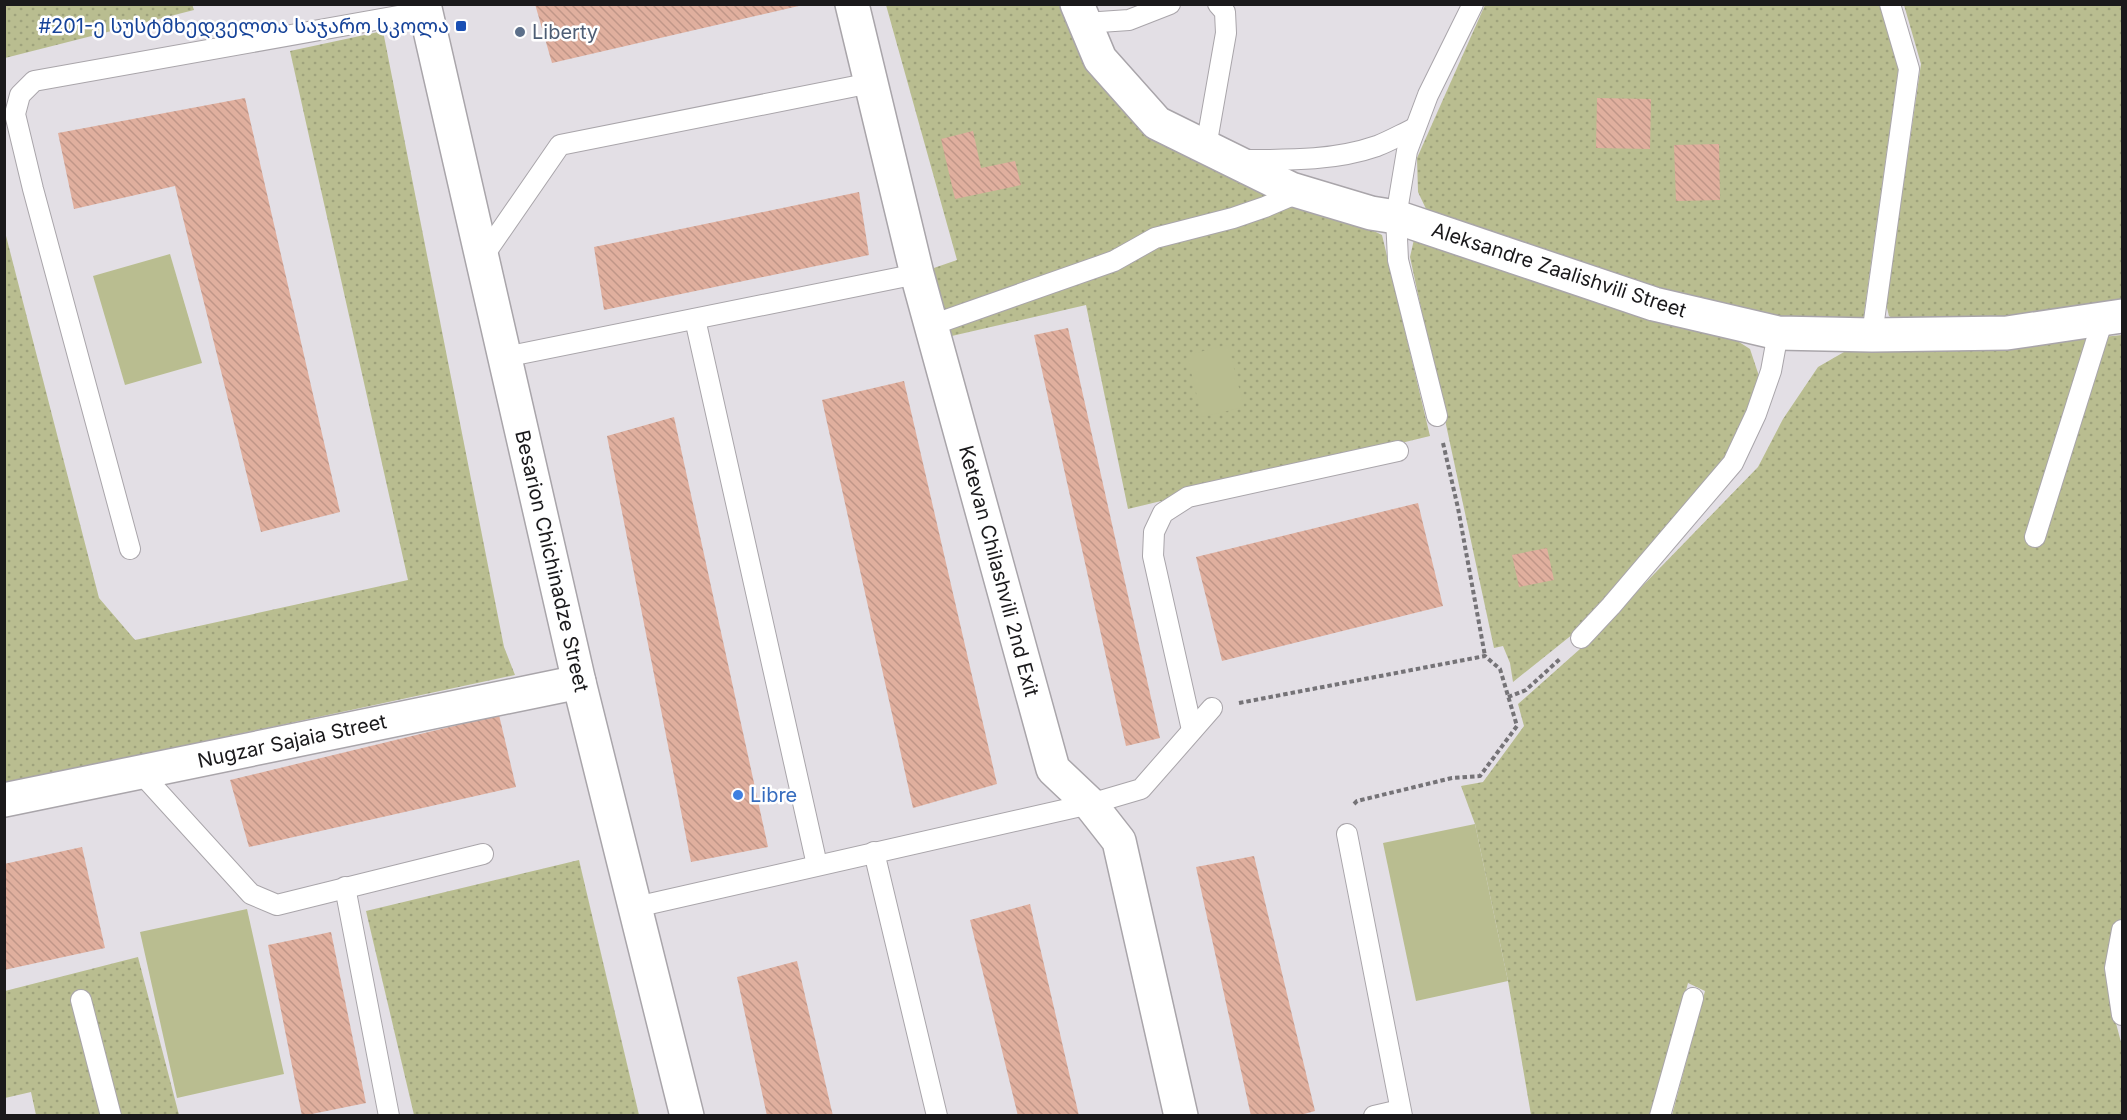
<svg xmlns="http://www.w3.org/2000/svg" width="2127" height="1120" font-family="Inter,'Noto Sans Georgian',sans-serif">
  <defs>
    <pattern id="grass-dots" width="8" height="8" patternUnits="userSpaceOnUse" patternTransform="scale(1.5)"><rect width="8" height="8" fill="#b9bd90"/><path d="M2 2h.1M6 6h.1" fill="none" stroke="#9ea27c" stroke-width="1.8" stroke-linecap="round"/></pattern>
    <pattern id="building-back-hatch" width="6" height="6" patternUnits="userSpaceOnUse" patternTransform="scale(1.5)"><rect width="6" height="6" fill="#e0af9e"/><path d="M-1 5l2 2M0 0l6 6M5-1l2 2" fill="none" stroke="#c09688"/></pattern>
  </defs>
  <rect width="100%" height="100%" fill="#e3dfe5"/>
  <g fill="url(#grass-dots)">
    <path d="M5,4H192L194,10L5,58Z"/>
    <path d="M886,5H1069L1105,79L1343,216L1382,235L1430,436L1128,509L1086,305L943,338L931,269L957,260Z"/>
    <path d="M1485,5H1881L1899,65L1863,321L1788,320L1643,290L1427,211L1418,192L1417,158Z"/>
    <path d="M1904,5H2122V308L1998,325L1897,321L1889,316L1886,304L1921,64Z"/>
    <path d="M383,31L504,647L515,675L5,784L4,228L99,598L135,640L408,580L290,51Z"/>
    <path d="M1415,235L1711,324L1750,349L1760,379L1744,422L1726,458L1578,630L1513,682L1510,663L1503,646L1494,648L1410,257Z"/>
    <path d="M2122,335V939L2110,938L2108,993L2122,1046V1115H1672L1705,991L1688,983L1652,1115H1531L1508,981L1475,824L1461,786L1483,782L1524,726L1518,704L1589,641L1758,467L1783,419L1818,367L1851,348H1996Z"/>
    <path d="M579,860L639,1115H414L366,911Z"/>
    <path d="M138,957L179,1115H36L31,1092L5,1098V991Z"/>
  </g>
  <g fill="#b9bd90">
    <path d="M170,254L202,363L125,385L93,276Z"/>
    <path d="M1228,345L1244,407L1202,417L1187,355Z"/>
    <path d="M1475,824L1508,981L1416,1001L1383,843Z"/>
    <path d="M247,909L284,1074L177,1098L140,932Z"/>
  </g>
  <g fill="url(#building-back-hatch)">
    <path d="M535,4H803V5L552,63Z"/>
    <path d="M245,98L340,512L261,532L175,186L74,209L58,133Z"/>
    <path d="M1597,98L1651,99L1650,149L1596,148Z"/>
    <path d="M973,131L981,168L1015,161L1021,185L955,199L941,139Z"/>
    <path d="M1719,144L1720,200L1676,201L1674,145Z"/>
    <path d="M859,192L869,255L604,310L594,247Z"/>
    <path d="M1068,328L1160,738L1126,746L1034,335Z"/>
    <path d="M904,381L997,784L913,808L822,400Z"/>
    <path d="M674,417L768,847L691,862L607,436Z"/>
    <path d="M1418,503L1443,606L1222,661L1196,557Z"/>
    <path d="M1547,548L1554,580L1519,587L1512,555Z"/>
    <path d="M499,715L516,787L249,847L230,780Z"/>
    <path d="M82,847L105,948L4,970V864Z"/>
    <path d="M1254,856L1315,1111L1297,1116H1251L1196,867Z"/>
    <path d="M1030,904L1079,1116H1018L970,920Z"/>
    <path d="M331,932L366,1103L302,1116L268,945Z"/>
    <path d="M797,961L833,1116H767L737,977Z"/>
  </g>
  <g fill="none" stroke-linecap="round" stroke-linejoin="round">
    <g stroke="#a9a5aa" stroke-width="22">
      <g id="service">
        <path d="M1085,23L1129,20L1170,4"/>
        <path d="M1206,147L1226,33L1225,12L1218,4"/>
        <path d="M1243,160C1287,160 1334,161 1377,146C1390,141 1402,134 1415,128"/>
        <path d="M482,258L560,145L871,83"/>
        <path d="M695,319L817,865"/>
        <path d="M932,325L1114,261L1155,238L1233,218L1265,207L1300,192"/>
        <path d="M1872,335L1909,69L1890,4"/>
        <path d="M505,357L917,274"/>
        <path d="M1437,416L1398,260L1396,217L1407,151L1428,95L1473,4"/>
        <path d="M2035,537L2103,319"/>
        <path d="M130,549L33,189L15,114L20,95L34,81L426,11"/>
        <path d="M1581,638L1611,606L1733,463L1756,414L1771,371L1778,333"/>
        <path d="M1192,730L1153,556L1154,532L1163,513L1188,497L1398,451"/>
        <path d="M140,772L251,894L277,905L483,854"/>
        <path d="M1347,834L1402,1116"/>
        <path d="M874,852L937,1116"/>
        <path d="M345,887L389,1116"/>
        <path d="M636,907L1090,804L1141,789L1212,708"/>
        <path d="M2122,930L2115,968L2122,1015"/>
        <path d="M81,1000L111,1116"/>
        <path d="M1374,1116L1400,1110"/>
        <path d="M1660,1116L1693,998"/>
      </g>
    </g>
    <g stroke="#a9a5aa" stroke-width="36">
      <g id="minor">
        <path d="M852,4L917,274L1053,769L1090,804L1119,841L1181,1116"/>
        <path d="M1077,4L1100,59L1157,123L1291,189L1371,213L1396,217L1654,304L1778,333L1872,335L2007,333L2122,316"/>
        <path d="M4,800L579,682"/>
      </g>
    </g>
    <g stroke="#a9a5aa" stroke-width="36">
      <path id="tertiary" d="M424,4L579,682L687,1116"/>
    </g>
    <g stroke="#757377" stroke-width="4" stroke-dasharray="4.5 3" stroke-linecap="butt">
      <path d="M1443,443L1458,508L1485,656"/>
      <path d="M1508,697L1526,690L1561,658"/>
      <path d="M1239,703L1485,656L1500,669L1517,726L1480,776L1452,778L1357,801L1353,805"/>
    </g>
    <use href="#service" stroke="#fff" stroke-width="20"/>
    <use href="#minor" stroke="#fff" stroke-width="33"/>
    <use href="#tertiary" stroke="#fff" stroke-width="33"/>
  </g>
  <rect fill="#1a4fb4" stroke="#fff" stroke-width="2" x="455" y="20" width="12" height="12" rx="3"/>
  <circle fill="#5c6f8a" stroke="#fff" stroke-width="2" cx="520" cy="32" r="6"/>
  <circle fill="#3f7fe0" stroke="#fff" stroke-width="2" cx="738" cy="795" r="6"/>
  <g text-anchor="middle" stroke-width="5" stroke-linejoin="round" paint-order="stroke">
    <g font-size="20" fill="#164399" stroke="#fff" text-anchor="end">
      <text x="449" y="33">#201-ე სუსტმხედველთა საჯარო სკოლა</text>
    </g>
    <g font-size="20" fill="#4e5e75" stroke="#fff" text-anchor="start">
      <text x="532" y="39">Liberty</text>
    </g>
    <g font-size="20" fill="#1a191b" stroke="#fff">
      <text transform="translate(1559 270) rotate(18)" y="7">Aleksandre Zaalishvili Street</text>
      <text transform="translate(552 561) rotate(77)" y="7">Besarion Chichinadze Street</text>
      <text transform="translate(999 571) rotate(75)" y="7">Ketevan Chilashvili 2nd Exit</text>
      <text transform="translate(292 741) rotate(-12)" y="7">Nugzar Sajaia Street</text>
    </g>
    <g font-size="20" fill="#366cbe" stroke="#fff" text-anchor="start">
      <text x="750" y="802">Libre</text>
    </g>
  </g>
  <rect width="2127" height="1120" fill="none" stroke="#1a191b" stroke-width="12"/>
</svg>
